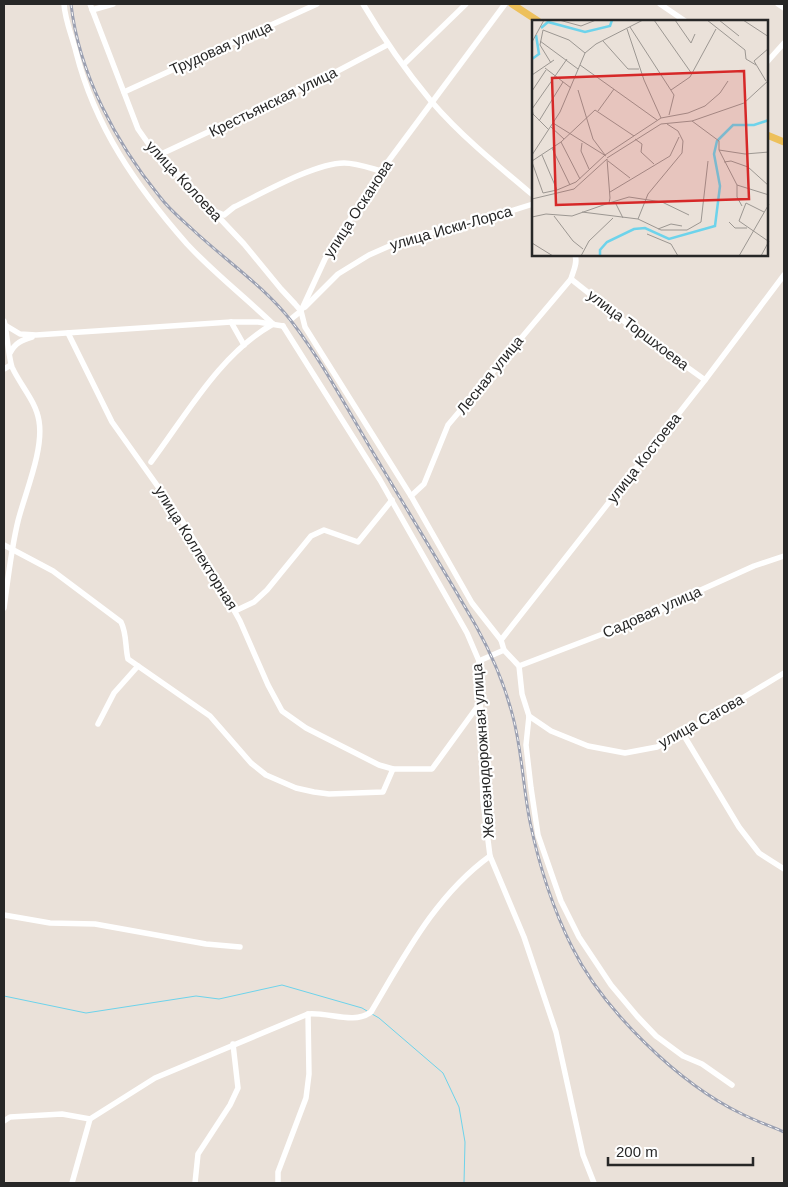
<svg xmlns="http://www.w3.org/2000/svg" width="788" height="1187" font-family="Helvetica,sans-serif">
  <rect width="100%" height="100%" fill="#eae1d9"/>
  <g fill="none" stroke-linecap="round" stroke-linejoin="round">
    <g stroke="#6dd3eb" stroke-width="1">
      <path d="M4,996L86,1013L196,996L219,999L282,985L362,1008L367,1011"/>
      <path d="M372,1014L379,1018L443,1073L459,1107L465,1142L464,1183"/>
    </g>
    <g stroke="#fff" stroke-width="5.5">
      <path d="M64,4C65,20 72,36 76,52C95,127 136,186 187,244C214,273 245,297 273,324"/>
      <path d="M90,4L138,129L157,156L177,173L244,244L281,289L295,304L301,311L305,327L411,496L472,603L501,640L504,650L519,666L522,694L529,716L526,745L531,788L538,835L561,901L579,937L611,985L637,1016L656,1036L683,1056L702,1064L732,1085"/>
      <path d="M363,4C383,38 406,71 431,101C461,136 498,166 533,195"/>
      <path d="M660,4L685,21"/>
      <path d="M778,4L784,8"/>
      <path d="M92,10L113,4"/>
      <path d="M767,62L784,43"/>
      <path d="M404,64L466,4"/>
      <path d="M124,92L317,4"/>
      <path d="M157,156L330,75L387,45"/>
      <path d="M212,210L224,215L234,207C261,194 315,163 344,163C356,163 370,168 381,171"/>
      <path d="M571,279L634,329L705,380"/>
      <path d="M305,307L338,274L369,255L403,240L489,218L533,204"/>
      <path d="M291,319L301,311L325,259L381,171L505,4"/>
      <path d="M4,321L5,325L20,334L36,335L231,322H258L283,326"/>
      <path d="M231,322L244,345"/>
      <path d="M283,326L380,480L467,633L479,661L483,801L490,856L524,937L556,1032L583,1155L594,1183"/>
      <path d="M68,333L112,422L181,519L202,553L240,621L268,685L282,711L306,728L379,765L393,769H432L480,703"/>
      <path d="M10,353C15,343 22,340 32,337"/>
      <path d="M4,369L11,365"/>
      <path d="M151,462C187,414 220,354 273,324"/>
      <path d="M411,496L424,484L448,425L571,279C573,271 578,263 575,255"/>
      <path d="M4,545L53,571L121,622C127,634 125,647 128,659L210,716L251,763L266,775L296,788L314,792L329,794L383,792L393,769"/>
      <path d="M4,608C8,579 11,550 18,521C25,493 44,450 39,421C36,401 20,385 12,367C9,359 7,335 5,325"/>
      <path d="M235,611L254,602L267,590L311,536L324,530L358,542L392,500"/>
      <path d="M501,640L705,380L784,275"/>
      <path d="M479,661L504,650"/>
      <path d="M519,666L650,616L683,598L754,566L784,556"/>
      <path d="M529,716L551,731L588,746L625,753L657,747L683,734L784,673"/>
      <path d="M98,724L114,693L138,666"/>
      <path d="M683,734L739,827L759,853L784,869"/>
      <path d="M4,915L50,923L95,924L206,944L240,947"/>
      <path d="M4,1121L10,1117L62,1114L90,1119L155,1078L308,1014C329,1012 354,1025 371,1012C405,955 436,895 490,856"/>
      <path d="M72,1183L90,1119"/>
      <path d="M195,1183L198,1154L230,1105L238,1088L233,1044"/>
      <path d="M278,1183V1172L306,1098L309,1074L308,1014"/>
    </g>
    <g stroke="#edc05b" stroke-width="7">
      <path d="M512,4L538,21"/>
      <path d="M767,135L784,142"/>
    </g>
    <g stroke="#9ca1b2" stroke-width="3">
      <path id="rail" d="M71,4C79,74 116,143 160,197C169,209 181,219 192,229C225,260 264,286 292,322C321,360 344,403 368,444C404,505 441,565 476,626C492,655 505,685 513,717C522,751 523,787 530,822C539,865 552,907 572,947C603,1010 679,1084 742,1114C756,1121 770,1126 784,1132"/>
    </g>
    <use href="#rail" stroke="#fff" stroke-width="1" stroke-dasharray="4" stroke-linecap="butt"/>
  </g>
  <g text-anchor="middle" stroke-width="4.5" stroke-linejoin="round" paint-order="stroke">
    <g font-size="15" fill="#272727" stroke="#fff">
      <text transform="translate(221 48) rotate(-24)" y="5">Трудовая улица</text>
      <text transform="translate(273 102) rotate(-26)" y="5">Крестьянская улица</text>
      <text transform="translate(184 181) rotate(47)" y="5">улица Колоева</text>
      <text transform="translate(358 209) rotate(-57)" y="5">улица Осканова</text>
      <text transform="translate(451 228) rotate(-16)" y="5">улица Иски-Лорса</text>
      <text transform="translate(638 330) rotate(37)" y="5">улица Торшхоева</text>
      <text transform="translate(490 375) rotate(-51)" y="5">Лесная улица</text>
      <text transform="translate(644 458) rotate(-52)" y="5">улица Костоева</text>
      <text transform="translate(196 548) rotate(58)" y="5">улица Коллекторная</text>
      <text transform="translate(652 612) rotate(-24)" y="5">Садовая улица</text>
      <text transform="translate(701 721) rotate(-29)" y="5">улица Сагова</text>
      <text transform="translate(483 751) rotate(-94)" y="5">Железнодорожная улица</text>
    </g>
  </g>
  <g transform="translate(532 20)">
    <rect width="236" height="236" fill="#eae1d9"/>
    <path fill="none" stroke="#6dd3eb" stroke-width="2.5" d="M9,8L16,2L53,12L78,6L80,0M0,39L7,34L4,15M68,236V230L75,222L102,209L113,208L137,219L183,206L188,166L182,134L185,121L201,105H222L237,100"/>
    <path fill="none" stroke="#9c9792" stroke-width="1" d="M27,0L49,6L64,0M122,0L160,54M143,0L159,23L163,14M175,0L213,30L214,39L224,45M187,0L207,16M211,0L237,17M98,7L142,75L137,95M95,9L112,60L129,98M8,21L46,49M71,21L96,49H107M0,22L12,0M19,43L8,25L11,10L37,20L53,33M48,45L125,100M13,48L39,68M0,55L22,40M234,61L222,41L237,28M46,70L61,119L73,135M139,70L158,57L184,9M0,71L14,50M66,91L82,69M0,93L17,110M1,94L0,89L35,39M7,101L31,62M160,101L187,121V130L205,165V177L210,186M21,103L74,136M19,107L32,119M103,119L110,124L109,132L122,144M29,122L48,159M50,123L49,131L57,149M20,128L38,165M187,130L213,134L237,132M0,135L28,92L53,33L64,24L111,0M10,135L25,170M75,138L129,104L160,101L212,83L237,60M75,139L78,178M0,141L29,122L63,90L102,116M76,141L98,158M0,142L11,173L25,170L44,162L73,135L129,98L156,93L173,86L188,73L196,61M192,142L199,141L216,147L237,166M205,165L237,175M78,172L138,136L147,117M0,179L42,169L75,139M83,182L91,198M77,183L97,177L130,182L157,195M50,192L106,199L129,210H155L169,202L176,141M232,192L214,183L207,201L236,221M22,196L41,221L51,229M0,197L14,194L40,196L77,183L78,178M106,199L116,174L150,133L151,121L146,111L135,104M197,202L203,208H215M126,209L139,204L150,206M115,214L139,224L146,236M0,223L21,236M49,236L57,221L81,198M207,236L237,184M229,236L237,221"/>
    <path fill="#d62828" fill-opacity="0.15" stroke="#d62828" stroke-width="2.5" d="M212,51L217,179L24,185L20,58Z"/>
    <rect width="236" height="236" fill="none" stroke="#272727" stroke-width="2.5"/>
  </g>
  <rect width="788" height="1187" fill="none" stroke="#272727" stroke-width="10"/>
  <path d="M608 1157v8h145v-8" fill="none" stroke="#272727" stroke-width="2.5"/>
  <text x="616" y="1157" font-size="15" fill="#272727" stroke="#ffffff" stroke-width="4" paint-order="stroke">200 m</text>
</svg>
